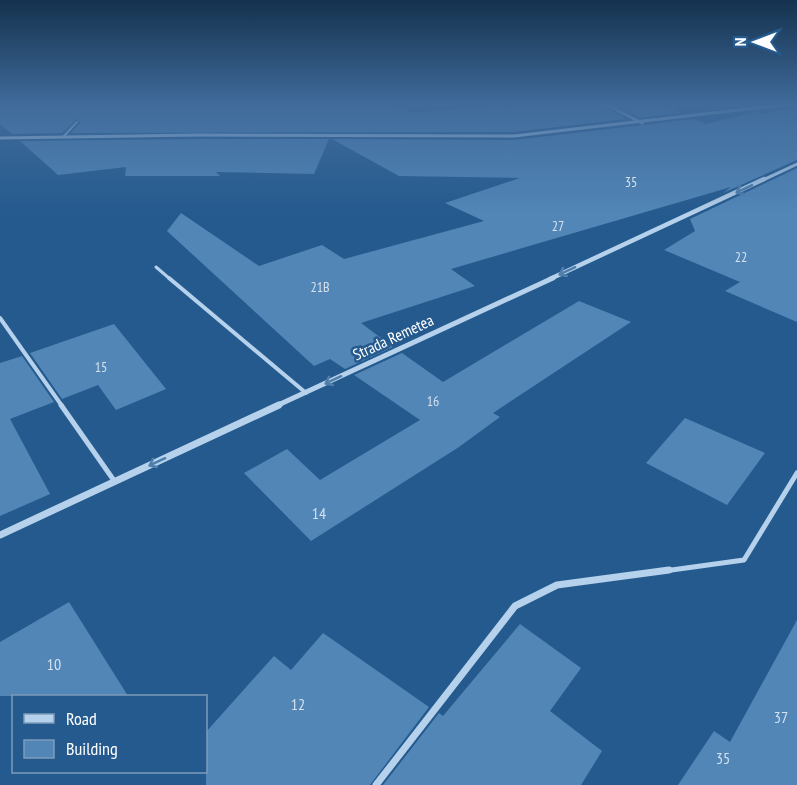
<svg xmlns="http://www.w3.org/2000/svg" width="797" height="785" font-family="'PT Sans Narrow',sans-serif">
  <rect width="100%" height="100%" fill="#255a8e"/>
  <g fill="#5186b7">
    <path d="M0,104H390L393,108L403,106L411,113L510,104H601L626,119L514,132L71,133L80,123L77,119L62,133L12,134L0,124Z"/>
    <path d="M614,104H663L681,113L640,118Z"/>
    <path d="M797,107V160L723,193L731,187L451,269L475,286L361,323L393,347L345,369L330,359L314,366L167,231L181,213L259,266L322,245L344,259L484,221L445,203L520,178L399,176L332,139L514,140L694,119L705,124L756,112L763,114Z"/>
    <path d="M198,139H329L314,174L216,172L220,176H125L126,167L58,175L20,141Z"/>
    <path d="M797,168V322L725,291L740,282L664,250L695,231L690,219Z"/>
    <path d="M579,301L631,322L493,413L500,417L459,447L311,541L244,473L287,449L320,480L420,420L354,375L402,353L443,382Z"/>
    <path d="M114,324L166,389L116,410L98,385L62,399L30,353Z"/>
    <path d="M22,356L54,402L10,419L50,494L0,516V363Z"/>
    <path d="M685,418L765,453L727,505L646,463Z"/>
    <path d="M69,602L128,696H0V642Z"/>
    <path d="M797,620V785H678L714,731L730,742Z"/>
    <path d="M520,624L581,668L550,711L602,751L581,785H383L439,713L443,716Z"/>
    <path d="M323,633L429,707L370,785H206V732L274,656L291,670Z"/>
  </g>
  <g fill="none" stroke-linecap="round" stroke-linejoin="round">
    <path stroke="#b5d1eb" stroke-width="2" d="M64,136L77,122"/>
    <path stroke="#b5d1eb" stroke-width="3" d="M156,267L170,279"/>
    <g stroke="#b5d1eb" stroke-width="4">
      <path d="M169,278L306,393"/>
      <path d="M0,318L62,406"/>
    </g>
    <g stroke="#b5d1eb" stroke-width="5">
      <path d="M61,405L115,482"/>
      <path d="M657,572L744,560L797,473"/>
    </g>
    <path stroke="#b5d1eb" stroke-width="7" d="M376,785L515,606L557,585L669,570"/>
    <g stroke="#b5d1eb" stroke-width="3">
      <path d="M605,104L642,123"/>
      <path d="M0,138L198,135L514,136L790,104"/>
      <path d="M761,181L797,164"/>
    </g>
    <path stroke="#b5d1eb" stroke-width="4.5" d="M550,279L764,179"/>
    <path stroke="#b5d1eb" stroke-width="5" d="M276,406L553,278"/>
    <path stroke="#b5d1eb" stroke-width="7" d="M0,535L279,405"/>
  </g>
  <defs><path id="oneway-shaft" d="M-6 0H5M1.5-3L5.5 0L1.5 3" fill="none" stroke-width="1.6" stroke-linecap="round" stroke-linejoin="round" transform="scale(1.5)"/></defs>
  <g stroke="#507eaa">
    <use href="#oneway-shaft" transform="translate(744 189) rotate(155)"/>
    <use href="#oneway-shaft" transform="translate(567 271) rotate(155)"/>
    <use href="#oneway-shaft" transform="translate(333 380) rotate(155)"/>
    <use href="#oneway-shaft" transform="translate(157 462) rotate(155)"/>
  </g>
  <linearGradient id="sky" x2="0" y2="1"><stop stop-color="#14324e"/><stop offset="0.49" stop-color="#406b9b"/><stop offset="1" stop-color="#406b9b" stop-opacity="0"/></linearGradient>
  <rect width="797" height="214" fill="url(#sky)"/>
  <g text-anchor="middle" stroke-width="5" stroke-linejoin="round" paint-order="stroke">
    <g font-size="14" fill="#d4e1ed">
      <text x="631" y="187">35</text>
      <text x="558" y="231">27</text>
      <text x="741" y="262">22</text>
      <text x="320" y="292">21B</text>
      <text x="101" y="372">15</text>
      <text x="433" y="406">16</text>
    </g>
    <g font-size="16" fill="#fff" stroke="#255a8e">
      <text transform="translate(393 337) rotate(-25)" y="6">Strada Remetea</text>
    </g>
    <g font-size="16" fill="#d4e1ed">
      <text x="319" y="519">14</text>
      <text x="54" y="670">10</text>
      <text x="298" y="710">12</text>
      <text x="781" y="723">37</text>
      <text x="723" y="764">35</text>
    </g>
  </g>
  <rect x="12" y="695" width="195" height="78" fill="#255a8e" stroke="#7c9cbb" stroke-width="1.5"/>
  <rect x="24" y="714" width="30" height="9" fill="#b5d1eb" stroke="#7c9cbb" stroke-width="1.5"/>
  <text x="66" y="725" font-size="18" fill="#ffffff">Road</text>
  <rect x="24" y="740" width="30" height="18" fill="#5186b7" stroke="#7c9cbb" stroke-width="1.5"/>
  <text x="66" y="755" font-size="18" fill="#ffffff">Building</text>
  <g transform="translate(755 42) rotate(270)" stroke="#255a8e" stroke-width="4.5" paint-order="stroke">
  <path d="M0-4.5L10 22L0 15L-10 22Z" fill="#ffffff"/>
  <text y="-9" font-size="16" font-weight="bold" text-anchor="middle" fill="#ffffff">N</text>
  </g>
</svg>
